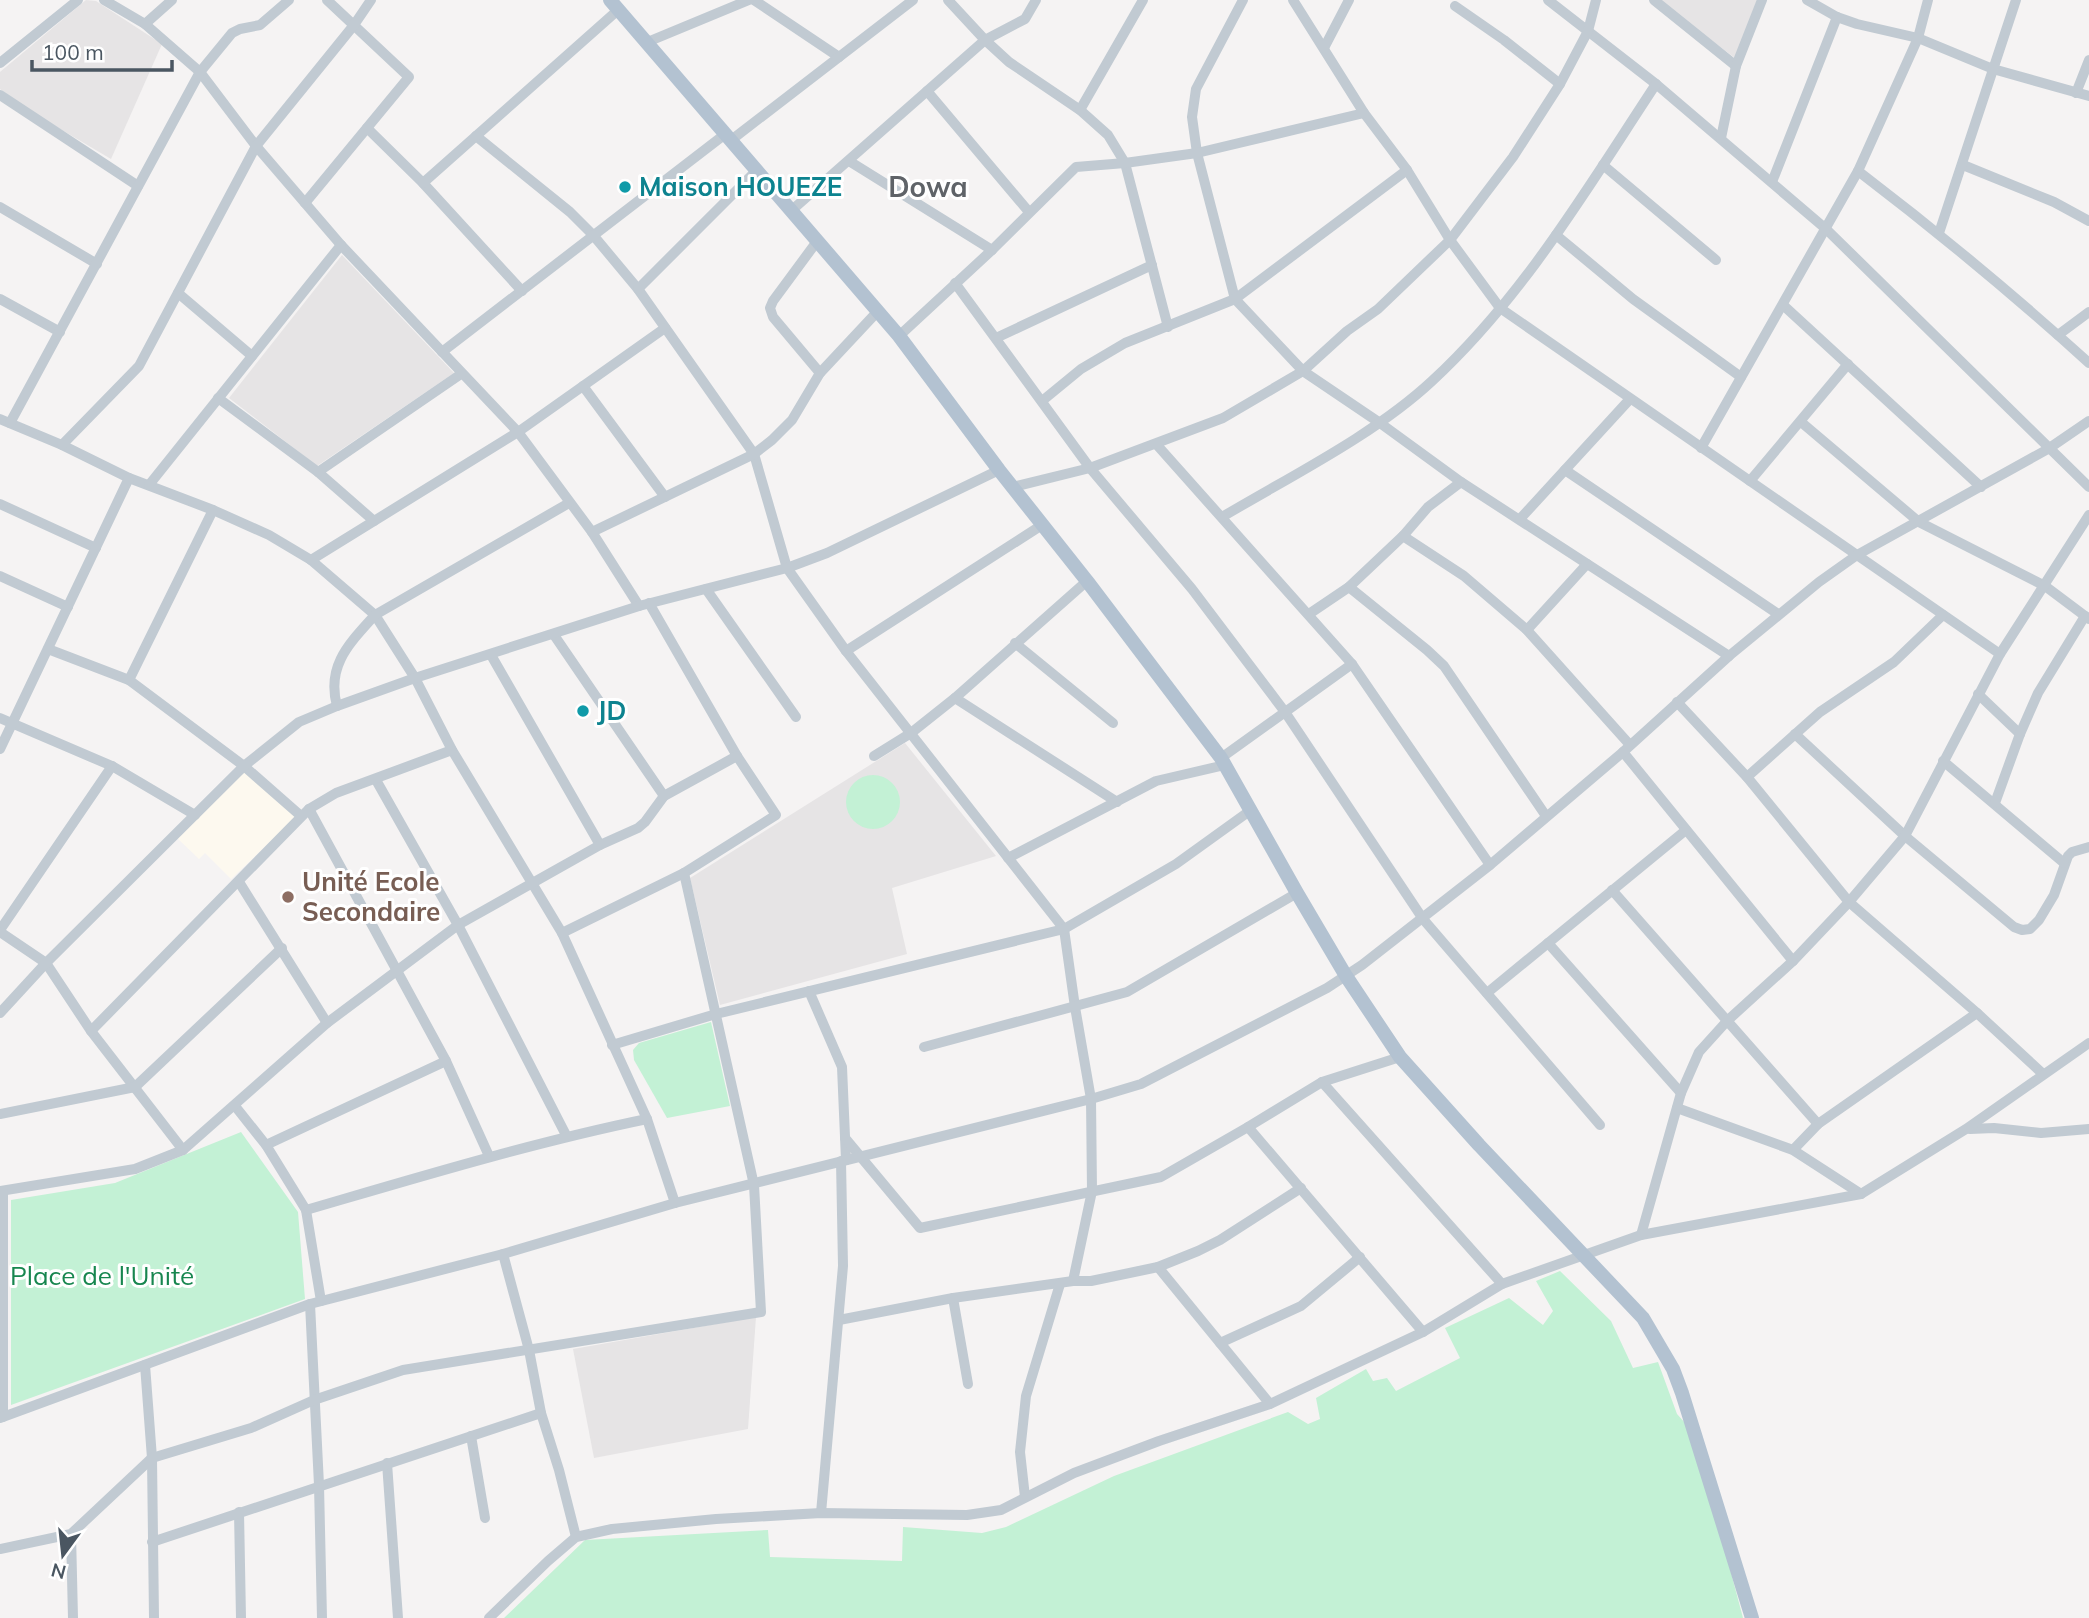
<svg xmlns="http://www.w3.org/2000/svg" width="2089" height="1618" font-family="Mulish,sans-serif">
  <rect width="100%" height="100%" fill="#f5f3f3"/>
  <path fill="#fdf9ef" d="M243,771L297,816L231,879L205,853L199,859L175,836Z"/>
  <g fill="#e6e4e5">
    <path d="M86,0L96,1L162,44L111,159L40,117L0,89V72Z"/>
    <path d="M1658,0H1757L1735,58Z"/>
    <path d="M342,255L454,373L317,466L229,398Z"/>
    <path d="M905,743L996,856L892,888L907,954L720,1005L690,878Z"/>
    <path d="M756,1317L748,1429L594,1458L573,1349Z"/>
  </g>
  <g fill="#c3f1d5">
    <circle cx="873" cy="802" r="27"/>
    <path d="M711,1022L730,1106L667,1118L634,1060L633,1050L639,1043Z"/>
    <path d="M241,1132L298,1212L305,1299L11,1405V1200L115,1183Z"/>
    <path d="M1560,1271L1611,1321L1633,1368L1658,1362L1677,1414L1686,1424L1717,1520L1743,1618H504L585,1540L768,1530L770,1557L902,1561L903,1527L982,1533L1006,1527L1114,1476L1288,1412L1308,1424L1320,1419L1316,1398L1366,1369L1373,1381L1387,1378L1396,1391L1460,1358L1445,1328L1509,1298L1543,1325L1553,1311L1536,1281Z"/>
  </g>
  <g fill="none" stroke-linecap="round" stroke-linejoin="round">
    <g stroke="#c1cad2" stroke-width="10">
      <path d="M104,0L145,24L200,72L256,146L341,245L518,432L592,532L639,606"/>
      <path d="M754,0L839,57"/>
      <path d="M948,0L985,40L1009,62L1080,110L1108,135L1125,163L1168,327"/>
      <path d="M1243,0L1196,89L1192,117L1197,153L1235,299L1303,371L1380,423L1461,482L1729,656"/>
      <path d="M1293,0L1364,113L1407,170L1450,240L1500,308L2000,654"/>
      <path d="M1548,0L1656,84L1826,229L2089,487"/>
      <path d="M1654,0L1736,66"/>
      <path d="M1807,0L1837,17L1857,24L1918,38L1993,69L2089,96"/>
      <path d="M1455,6L1504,40L1560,84"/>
      <path d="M145,24L172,0"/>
      <path d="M645,43L749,0"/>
      <path d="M1324,48L1349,0"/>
      <path d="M0,63L78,0"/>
      <path d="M927,91L1029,212"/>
      <path d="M2076,93L2089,60"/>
      <path d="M0,95L138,186"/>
      <path d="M1080,110L1143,0"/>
      <path d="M367,128L423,183L522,291"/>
      <path d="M476,136L570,212L593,235L638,289L754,454L787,568L846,651L1064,929L1075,1007L1091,1099L1092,1191L1073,1281"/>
      <path d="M1721,138L1736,66L1762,0"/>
      <path d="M730,141L913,0"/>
      <path d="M849,161L992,250"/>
      <path d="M1603,165L1716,260"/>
      <path d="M1963,165L2054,202L2089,221"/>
      <path d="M1858,171C1938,232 2015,296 2089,363"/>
      <path d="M1772,182L1837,17"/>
      <path d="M423,183L618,10"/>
      <path d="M305,203L409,77L327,0"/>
      <path d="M0,207L97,264"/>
      <path d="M792,210L985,40L1025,19L1036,0"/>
      <path d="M1939,233L2016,0"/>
      <path d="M1556,235L1633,299L1741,377"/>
      <path d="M818,240L773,301L770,308L773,317L820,373"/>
      <path d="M955,283L1090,468L1192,589L1285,712L1423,919L1600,1125"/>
      <path d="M638,289L757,170"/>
      <path d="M178,293L252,356"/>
      <path d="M0,299L60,332"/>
      <path d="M1783,305L1981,487"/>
      <path d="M2058,335L2089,312"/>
      <path d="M899,336L992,250L1076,167L1125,163L1197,153L1364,113"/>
      <path d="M996,338L1152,265"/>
      <path d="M442,352L724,135"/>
      <path d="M583,386L665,497"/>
      <path d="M218,398L318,472L374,521"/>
      <path d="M1042,401L1081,369L1125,343L1235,299L1407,170"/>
      <path d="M0,419L62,445L129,478L213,510L269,535L311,560L375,615L415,678L452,750L562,933L647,1119L675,1203"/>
      <path d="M1801,422L1919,522L2045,586L2089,619"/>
      <path d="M10,423L200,72L232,33L240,29L260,25L289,0"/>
      <path d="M62,445L139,366L256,146L354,25L371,0"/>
      <path d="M1157,445L1352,664L1490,865"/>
      <path d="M1701,448L1858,171L1918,38L1928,0"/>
      <path d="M1565,470L1778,614"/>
      <path d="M318,472L461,374"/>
      <path d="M1750,481L1848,364"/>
      <path d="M149,485L341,245"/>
      <path d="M1013,487L1090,468L1223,418L1303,371L1347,331L1378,309L1450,240L1513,157L1560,84L1588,31L1596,0"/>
      <path d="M0,504L96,548"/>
      <path d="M1222,517C1291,476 1374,435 1432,381C1524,296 1588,187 1656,84"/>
      <path d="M1520,519L1630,399"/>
      <path d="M592,532L754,454L772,440L792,420L820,373L878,311"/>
      <path d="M1403,536L1464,576L1527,630L1630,745"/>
      <path d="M311,560L518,432L665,328"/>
      <path d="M0,576L68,607"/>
      <path d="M1349,587L1427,650L1444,666L1546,816"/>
      <path d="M706,589L796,717"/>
      <path d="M1309,614L1349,587L1403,536L1428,507L1461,482"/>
      <path d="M1527,630L1587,564"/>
      <path d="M554,635L664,796"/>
      <path d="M1015,643L1113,723"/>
      <path d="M48,649L129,680L244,766L301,816"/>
      <path d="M846,651L1042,525"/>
      <path d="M491,655L600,845"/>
      <path d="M129,680L213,510"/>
      <path d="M1978,694L2020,734"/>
      <path d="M955,698L1117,802"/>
      <path d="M1677,702L1747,777L1849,902L1977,1013L2043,1074"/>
      <path d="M337,706C326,665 350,643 375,615L569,503"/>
      <path d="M0,718L112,766L195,815"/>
      <path d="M1795,734L1905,836L2014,927L2022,930L2030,929L2039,920L2054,895L2068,856L2072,852L2089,847"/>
      <path d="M0,749L129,478"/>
      <path d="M1623,752L1793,961"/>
      <path d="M874,756L911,733L955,698L1087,581"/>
      <path d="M1221,758L1352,664"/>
      <path d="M1943,761L2064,863"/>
      <path d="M1747,777L1820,712L1894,662L1943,615"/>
      <path d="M376,780L458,925L566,1135"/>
      <path d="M1995,803L2020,734L2038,693L2085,616"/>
      <path d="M309,809L446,1061L489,1156"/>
      <path d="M1008,858L1156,781L1225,765"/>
      <path d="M239,882L327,1023"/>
      <path d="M1612,890L1818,1124"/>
      <path d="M0,930L112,766"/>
      <path d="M0,932L46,963L91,1031L183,1150"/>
      <path d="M562,933L684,873L776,815L737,756L649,603"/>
      <path d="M1548,943L1681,1093"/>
      <path d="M809,991L842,1067L846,1160"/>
      <path d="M1487,993L1686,830"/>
      <path d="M0,1013L46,963L244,766L299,722L337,706L415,678L639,606L787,568L827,553L999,470"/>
      <path d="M91,1031L309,809L336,793L452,750"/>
      <path d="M612,1045L716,1014L1064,929L1176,864L1251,810"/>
      <path d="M924,1047L1127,992L1297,893"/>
      <path d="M1322,1082L1502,1284"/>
      <path d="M235,1106L266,1145L306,1210L321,1301"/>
      <path d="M1677,1108L1793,1150L1861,1194"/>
      <path d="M0,1114L135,1087L282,948"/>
      <path d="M1248,1127L1423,1332"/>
      <path d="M1970,1129L1994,1128L2041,1133L2089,1129"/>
      <path d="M845,1138L920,1228L1161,1177L1248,1127L1322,1082L1400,1057"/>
      <path d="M266,1145L446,1061"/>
      <path d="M1793,1150L1818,1124L1977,1013"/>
      <path d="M0,1191L135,1169L183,1150L327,1023L458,925L600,845L638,828L645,822L664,796L737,756"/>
      <path d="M306,1210C419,1177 531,1143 647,1119"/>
      <path d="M1641,1235L1681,1093L1699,1052L1727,1021L1793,961L1849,902L1905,836L2000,654L2089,515"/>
      <path d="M503,1254L529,1350L541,1413L559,1470L576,1537"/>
      <path d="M1158,1267L1270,1404"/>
      <path d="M953,1298L968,1384"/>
      <path d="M310,1304L319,1485L322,1618"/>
      <path d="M839,1320L953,1298L1073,1281H1091L1158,1267L1198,1251L1220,1240L1301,1188"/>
      <path d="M1220,1343L1301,1306L1360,1257"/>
      <path d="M145,1365L152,1458L154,1618"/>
      <path d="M3,1417V1191"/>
      <path d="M0,1418L310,1304L503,1254L675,1203L1091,1099L1141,1084L1327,988L1362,965L1490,865L1623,752L1729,656L1819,582L1857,555L2048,449L2089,421"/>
      <path d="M471,1436L485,1518"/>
      <path d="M387,1463L398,1618"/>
      <path d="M1025,1497L1020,1452L1026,1396L1060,1284"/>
      <path d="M239,1512L241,1618"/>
      <path d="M821,1513L843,1266L841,1161"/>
      <path d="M71,1534L73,1618"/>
      <path d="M152,1542L541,1413"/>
      <path d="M0,1549L71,1534L152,1458L251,1428L314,1400L403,1370L761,1312L754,1185L684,873"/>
      <path d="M489,1618L548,1561L576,1537L612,1529L716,1519L821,1513L967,1515L1001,1510L1074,1473L1159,1441L1270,1404L1423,1332L1502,1284L1641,1235L1861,1194L1966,1129L2089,1043"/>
    </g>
    <path stroke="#b3c2d1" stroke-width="14" d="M610,0L899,336L999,470L1087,581L1221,758L1297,893L1346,976L1400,1057L1479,1145L1643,1318L1673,1369L1682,1393L1752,1618"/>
  </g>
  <g fill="#0f9aa8" stroke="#fff" stroke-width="2.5">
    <circle cx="625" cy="187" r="7"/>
    <circle cx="583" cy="711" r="7"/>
  </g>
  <circle fill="#8d6e63" stroke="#fff" stroke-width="2.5" cx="288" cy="897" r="7"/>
  <g text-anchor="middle" stroke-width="6" stroke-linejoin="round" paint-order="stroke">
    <g font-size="26" font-weight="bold" fill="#0d838f" stroke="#fff" text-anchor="start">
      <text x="639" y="196">Maison HOUEZE</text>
      <text x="597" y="720">JD</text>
    </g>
    <g font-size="26" font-weight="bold" fill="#785e54" stroke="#fff" text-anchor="start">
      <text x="302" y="891">Unité Ecole<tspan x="302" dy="30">Secondaire</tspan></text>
    </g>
    <g font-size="26" fill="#17864f" stroke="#fff">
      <text x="102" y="1285">Place de l'Unité</text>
    </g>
    <g font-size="28" font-weight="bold" fill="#5f6368" stroke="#fff">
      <text x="928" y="197">Dowa</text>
    </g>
  </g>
  <g transform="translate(63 1555) rotate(195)" stroke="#ffffff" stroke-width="5" paint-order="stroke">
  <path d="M0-5L12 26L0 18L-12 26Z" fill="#4a5661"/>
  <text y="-10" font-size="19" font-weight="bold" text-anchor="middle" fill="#4a5661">N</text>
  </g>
  <path d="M32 60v10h140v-10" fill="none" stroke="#4a5661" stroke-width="3.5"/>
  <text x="42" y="60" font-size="21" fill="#4a5661" stroke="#ffffff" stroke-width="5" paint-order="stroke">100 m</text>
</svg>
